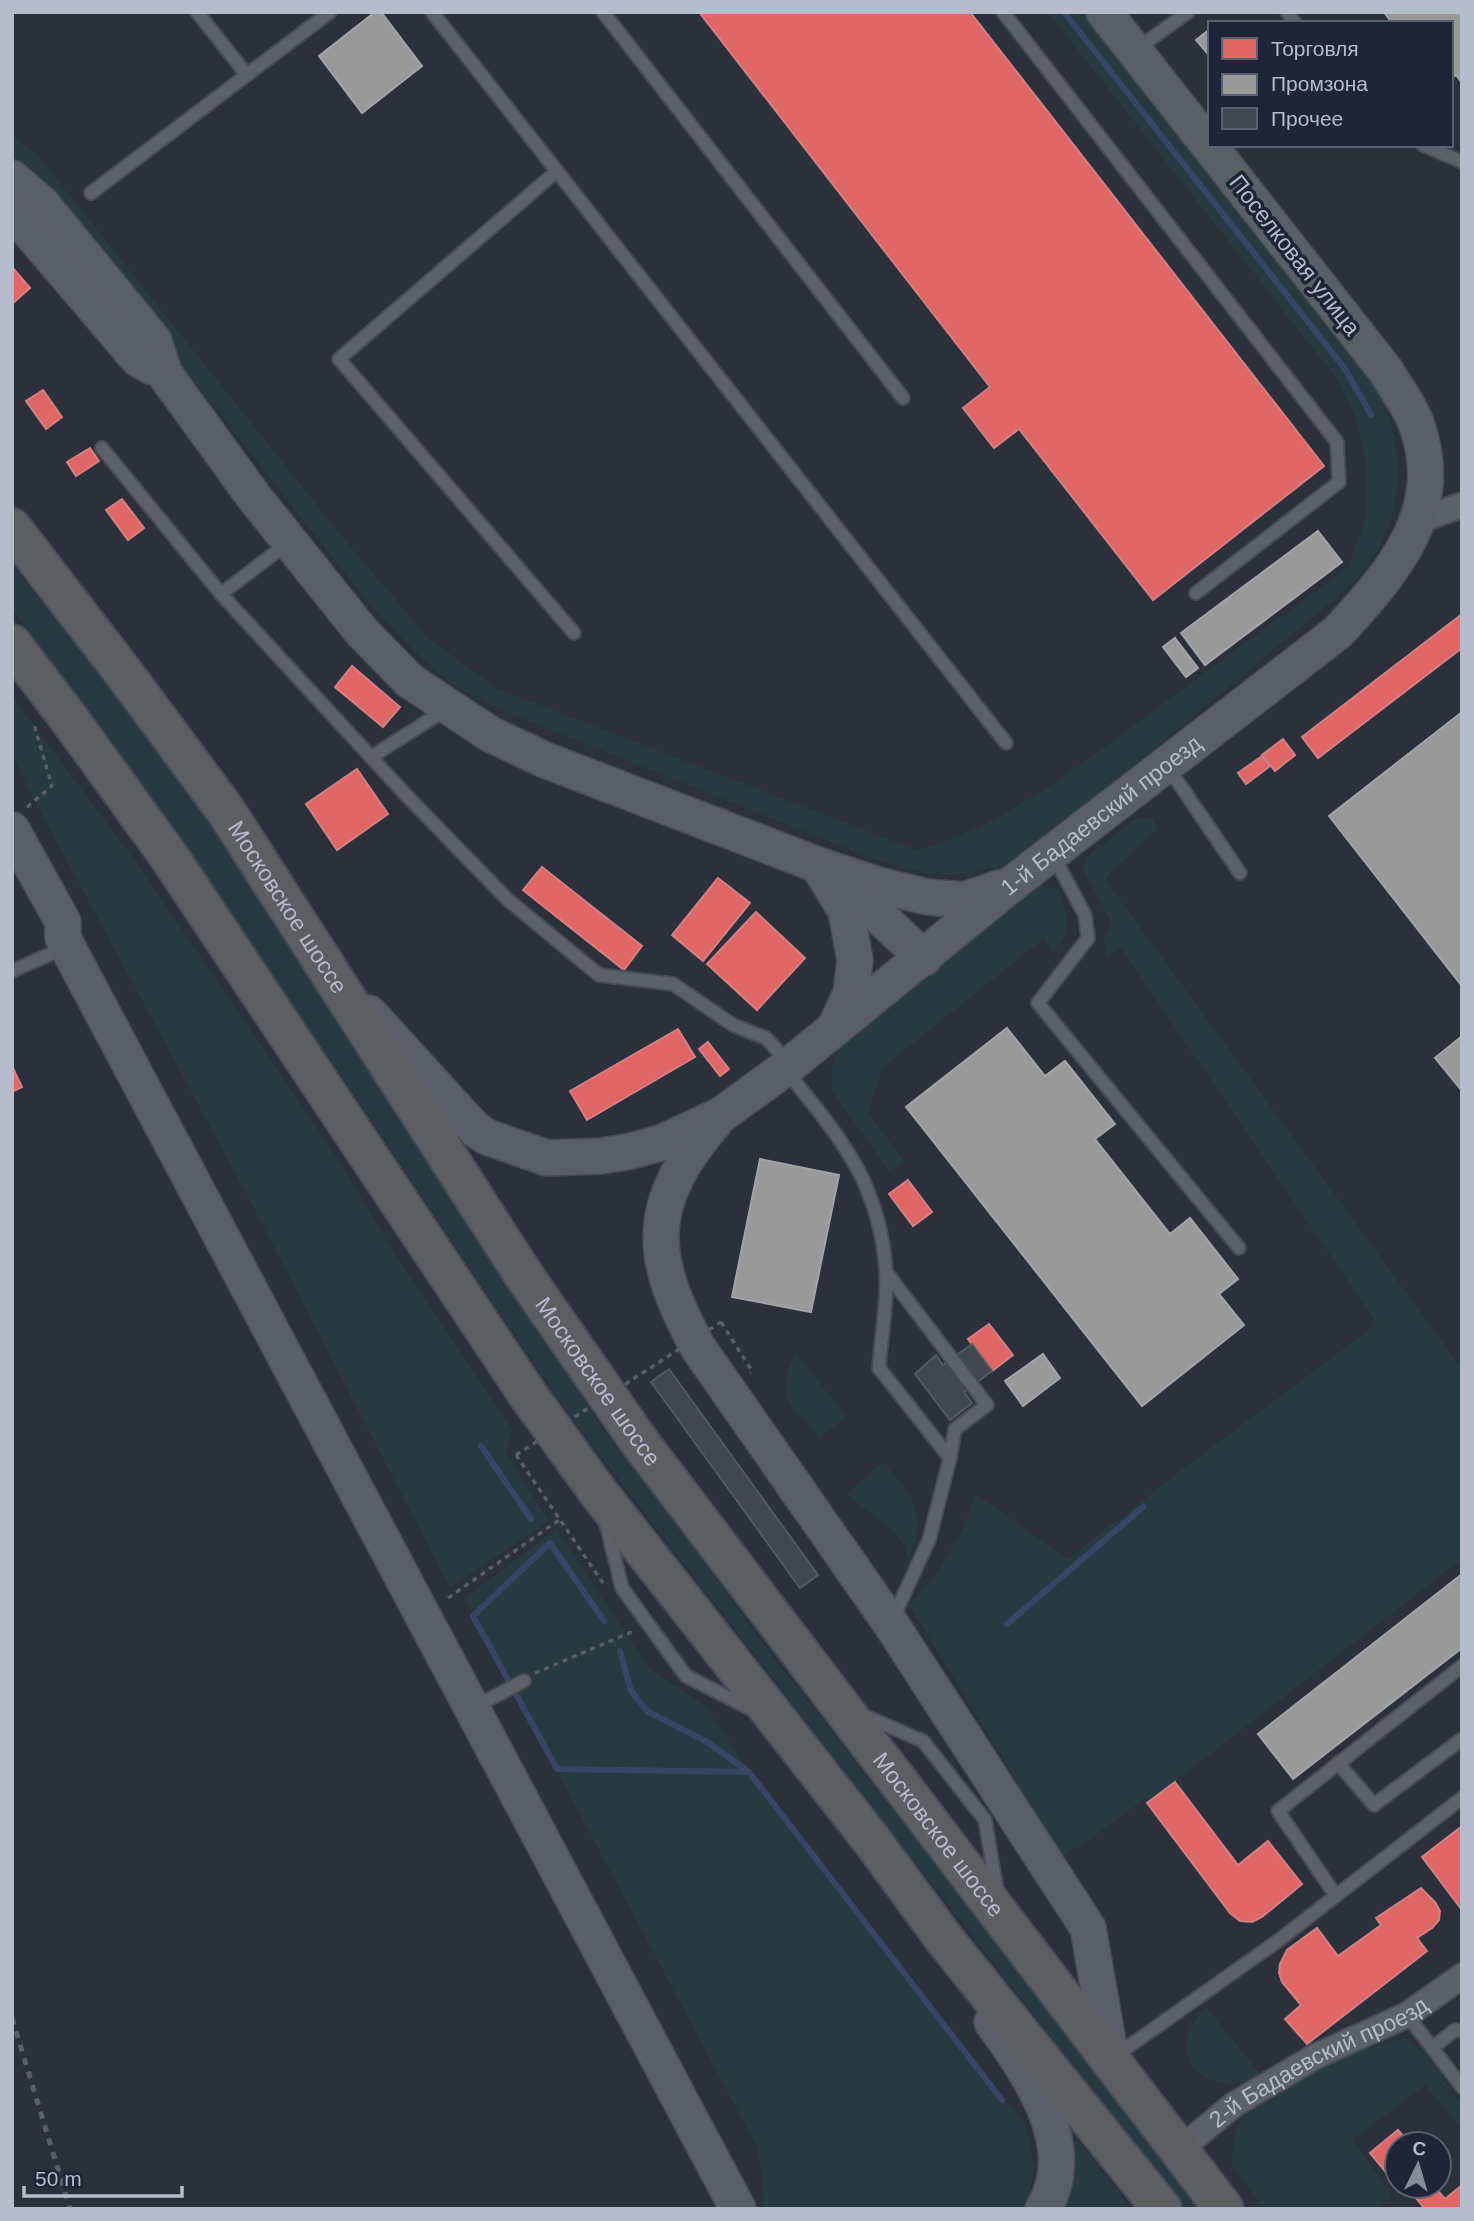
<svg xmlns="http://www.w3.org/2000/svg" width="1474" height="2221" font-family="Arial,sans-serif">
  <rect width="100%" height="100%" fill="#2b303b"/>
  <g fill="#283a41">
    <path d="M1048,12H1081L1359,354C1402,417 1414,497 1370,563C1362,576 1347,587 1336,598L1017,862C995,867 971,875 947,875C919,875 890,863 863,855L512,714C499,708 485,703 472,696C431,673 398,634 366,600L59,209L26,170L12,160V137L37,154L335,528L428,638L496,688L916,850C1005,826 1075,768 1148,715C1215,665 1282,616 1348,567L1366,517V464L1356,418L1337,379Z"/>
    <path d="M12,565L96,670L187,792L286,934L604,1431L685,1536L777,1662L1206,2209H1186L1137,2148L584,1435C507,1327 436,1216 362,1106C248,938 132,772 12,608Z"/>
    <path d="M12,696L141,869L338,1159L405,1270L513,1430L506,1454L549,1521L450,1588L255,1210L32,796L12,754Z"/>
    <path d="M1138,817L1152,818L1158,828L1106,877L1110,886L1462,1369V1559L1147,1803L1144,1799L1085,1843L1062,1856L910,1606L939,1569L961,1533L976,1494L1068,1559L1167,1481L1377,1324L1121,948L1116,949L1107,959L1104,939L1112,923L1083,870L1088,856Z"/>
    <path d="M1041,884L1060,891C1068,916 1074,931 1053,951L1043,939L883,1067L868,1113L905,1162L889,1171L832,1091V1067L842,1039L1021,890Z"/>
    <path d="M796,1353L846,1416L819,1439C813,1425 804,1420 794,1410C778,1393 787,1371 796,1353Z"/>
    <path d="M883,1462C917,1500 926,1513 908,1563C910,1533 867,1514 847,1494Z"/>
    <path d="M556,1529L648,1667L706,1706L749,1772L1002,2100C1006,2103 1012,2106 1015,2110C1035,2131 1039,2186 1023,2209H765L758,2149L465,1598Z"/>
    <path d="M1206,2007L1261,2075C1210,2102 1157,2059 1206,2007Z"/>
    <path d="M1404,2038L1422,2049L1462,2105V2129L1425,2085L1353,2140L1392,2196L1378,2209H1265L1231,2165L1234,2135L1246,2111L1321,2064L1378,2043Z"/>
    <path d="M1079,2142L1132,2209H1056L1068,2143Z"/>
  </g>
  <g fill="#e06666" stroke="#d38084" stroke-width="2">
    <path d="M699,12H970L1324,466L1153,600L1019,429L994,448L963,408L990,387Z"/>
    <path d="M12,267L30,288L12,304Z"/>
    <path d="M43,390L62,417L46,429L26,401Z"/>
    <path d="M90,448L99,461L76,476L67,462Z"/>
    <path d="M122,499L144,528L128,540L106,510Z"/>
    <path d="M1462,614V648L1318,758L1302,737Z"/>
    <path d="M352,666L400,707L383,727L335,687Z"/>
    <path d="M1283,739L1295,755L1275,771L1262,755Z"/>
    <path d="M1262,756L1270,766L1246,784L1238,773Z"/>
    <path d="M357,769L388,814L337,850L306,804Z"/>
    <path d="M542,867L642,946L624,970L523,890Z"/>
    <path d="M718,878L750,903L703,961L672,935Z"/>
    <path d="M756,912L805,958L757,1010L707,964Z"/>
    <path d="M678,1029L695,1057L587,1120L570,1091Z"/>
    <path d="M708,1042L729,1069L720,1076L699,1049Z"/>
    <path d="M12,1066L22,1087L12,1092Z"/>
    <path d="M908,1180L932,1212L913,1226L889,1194Z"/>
    <path d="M989,1324L1013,1355L992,1371L968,1339Z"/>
    <path d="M1175,1782L1238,1865L1268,1841L1302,1884L1262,1917L1252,1922L1240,1921L1230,1913L1147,1803Z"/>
    <path d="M1462,1826V1910L1422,1857Z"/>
    <path d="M1421,1888L1435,1902L1440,1911L1439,1920L1432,1928L1417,1938L1427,1951L1307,2044L1285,2019L1301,2005L1282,1982L1279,1973L1280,1964L1287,1950L1317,1928L1338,1956L1381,1925L1376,1918Z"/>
    <path d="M1398,2130L1410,2144H1397V2186L1370,2153Z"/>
    <path d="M1462,2185V2209H1425L1407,2187L1401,2191L1397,2186H1434L1445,2199Z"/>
  </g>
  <g fill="#999" stroke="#a2a4a8" stroke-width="2">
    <path d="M375,12H381L422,66L362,113L319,56Z"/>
    <path d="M1384,12H1462V83L1456,75L1451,79V23H1392Z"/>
    <path d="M1210,29V51L1207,53L1196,40Z"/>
    <path d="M1318,531L1342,562L1205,665L1181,633Z"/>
    <path d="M1175,638L1198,668L1186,677L1163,647Z"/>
    <path d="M1462,712V986L1329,816Z"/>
    <path d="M1007,1028L1045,1076L1065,1061L1115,1124L1095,1139L1170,1234L1190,1218L1238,1279L1219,1294L1244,1325L1142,1406L906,1107Z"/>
    <path d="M1462,1036V1091L1435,1058Z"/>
    <path d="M760,1159L839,1175L811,1312L732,1297Z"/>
    <path d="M1043,1354L1060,1378L1023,1406L1005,1381Z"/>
    <path d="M1462,1574V1648L1293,1779L1258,1734Z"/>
  </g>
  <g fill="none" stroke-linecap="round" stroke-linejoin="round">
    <g stroke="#374665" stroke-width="6">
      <path d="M1064,12L1345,369L1371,415"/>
      <path d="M481,1446L531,1519"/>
      <path d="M604,1621L550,1543L473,1616L557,1769L747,1772"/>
      <path d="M1007,1624L1143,1507"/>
      <path d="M620,1651L631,1691L647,1711L707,1742L749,1772L1002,2100"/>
    </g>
  </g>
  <g fill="#434750" stroke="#535862" stroke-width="2">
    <path d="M972,1344L992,1371L964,1392L972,1403L950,1420L915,1374L936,1355L943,1365Z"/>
    <path d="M669,1369L818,1575L800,1588L651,1382Z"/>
  </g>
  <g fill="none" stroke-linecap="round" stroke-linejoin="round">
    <g stroke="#474b54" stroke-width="16">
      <g id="lane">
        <path d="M197,12L247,75"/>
        <path d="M432,12L1006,743"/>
        <path d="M603,12L903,398"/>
        <path d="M1003,12L1337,442L1339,482L1196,593"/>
        <path d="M1287,12L1295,23"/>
        <path d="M1137,49L1188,12"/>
        <path d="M1423,145L1462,162"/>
        <path d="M557,171L339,359L574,633"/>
        <path d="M91,193L330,12"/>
        <path d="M102,448L221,594L405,794L508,900L599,975L673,984L733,1025L766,1038L788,1062"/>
        <path d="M221,594L289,542"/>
        <path d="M371,757L445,710"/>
        <path d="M1167,766L1240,873"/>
        <path d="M1054,857L1085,915L1088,938L1038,1003L1239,1248"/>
        <path d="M12,971L64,948"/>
        <path d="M787,1072C840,1137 880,1183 886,1271C888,1301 881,1337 879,1368L950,1458"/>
        <path d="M886,1272L987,1405L955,1429L950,1458L929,1540L892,1620"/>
        <path d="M606,1523L622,1588L686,1676L753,1710"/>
        <path d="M473,1708L524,1681"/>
        <path d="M860,1714L923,1741L985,1820L997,1891"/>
        <path d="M1338,1763L1374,1805L1462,1739"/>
        <path d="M1336,1896L1278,1811L1462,1666"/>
        <path d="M1407,2015L1462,2087"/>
        <path d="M1432,2048L1455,2030L1462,2031"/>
        <path d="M1114,2057L1279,1940L1462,1798"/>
      </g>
    </g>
    <g stroke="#474b54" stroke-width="28">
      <g id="street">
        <path d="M1418,521L1462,505"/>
        <path id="s1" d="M1179,2150L1235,2104L1316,2056L1407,2015L1462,1976"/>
      </g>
    </g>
    <g stroke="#474b54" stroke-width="38">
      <g id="secondary">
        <path d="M12,178L42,204L154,341L164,373L254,497L362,632L410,681L490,734L545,760L818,865L878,885L928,897L965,900L999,888"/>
        <path d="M12,211L138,359L152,367"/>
        <path d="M12,830L63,922V938L67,946L738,2209"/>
        <path d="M818,865L846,911L855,960L851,993L835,1028"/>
        <path d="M835,879L865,903L924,958"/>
        <path id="s2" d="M369,1013L460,1113L476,1130L487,1137L547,1158L601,1156L632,1151L663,1142L721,1115L791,1064L1013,883L1338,632C1394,571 1448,510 1416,423C1409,405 1396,388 1386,371L1104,12"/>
        <path d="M714,1123C644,1205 648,1257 699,1349L891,1624L1088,1928L1111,2059"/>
        <path d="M992,2022C1028,2072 1082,2147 1043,2209"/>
      </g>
    </g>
    <g stroke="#484c56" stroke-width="42">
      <g id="highway">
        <path id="s3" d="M12,528L126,676L226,811L523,1274L641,1444L1224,2209"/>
        <path d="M12,644L67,716L170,858L528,1395L598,1492L873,1842L945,1940L1162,2209"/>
      </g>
    </g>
    <g stroke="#595e65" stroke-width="3.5" stroke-dasharray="5 5" stroke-linecap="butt">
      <path d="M27,807L52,786L35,728L36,726"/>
      <path d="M721,1322L752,1371L750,1373"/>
      <path d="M516,1455L603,1583"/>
      <path d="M448,1598L559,1520"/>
      <path d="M535,1673L634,1631"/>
    </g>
    <use href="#lane" stroke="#5c6068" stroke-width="12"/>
    <use href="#street" stroke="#5c6068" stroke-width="24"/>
    <use href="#secondary" stroke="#5a5e67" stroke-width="35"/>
    <use href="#highway" stroke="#5c5e62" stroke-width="38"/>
    <path stroke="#5a5e66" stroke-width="5" stroke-dasharray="7 7" stroke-linecap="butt" d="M12,2018L70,2209"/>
    <path stroke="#595e65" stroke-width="3.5" stroke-dasharray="5 5" stroke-linecap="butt" d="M516,1455L721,1322"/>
  </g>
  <g text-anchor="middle" stroke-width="7" stroke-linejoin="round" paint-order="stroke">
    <g font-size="23" fill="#b6bccb" stroke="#1e2536">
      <text transform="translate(1295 255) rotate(52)" y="8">Поселковая улица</text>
      <text dy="8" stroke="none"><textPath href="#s2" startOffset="901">1-й Бадаевский проезд</textPath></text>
      <text dy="8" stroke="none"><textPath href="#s3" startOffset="469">Московское шоссе</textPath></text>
      <text dy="8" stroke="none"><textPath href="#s3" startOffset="1036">Московское шоссе</textPath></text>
      <text dy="8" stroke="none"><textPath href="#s3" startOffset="1603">Московское шоссе</textPath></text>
      <text dy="8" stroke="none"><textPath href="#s1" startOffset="166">2-й Бадаевский проезд</textPath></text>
    </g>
  </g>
  <rect width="1474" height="2221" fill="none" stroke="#b6bccb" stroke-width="28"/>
  <rect x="1208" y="21" width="245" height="126" fill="#1e2536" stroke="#5b6172" stroke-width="2"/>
  <rect x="1222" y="38" width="35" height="21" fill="#e06666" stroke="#5b6172" stroke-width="2"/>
  <text x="1271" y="56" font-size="21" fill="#b6bccb">Торговля</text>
  <rect x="1222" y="74" width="35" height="21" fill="#999999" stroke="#5b6172" stroke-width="2"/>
  <text x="1271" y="91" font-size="21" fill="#b6bccb">Промзона</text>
  <rect x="1222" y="108" width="35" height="21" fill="#434750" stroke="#5b6172" stroke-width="2"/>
  <text x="1271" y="126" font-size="21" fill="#b6bccb">Прочее</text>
  <g transform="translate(1418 2165) rotate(5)"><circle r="33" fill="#1e2536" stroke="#5b6172" stroke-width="2"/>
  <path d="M0-5L12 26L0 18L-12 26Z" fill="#858b99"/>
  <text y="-10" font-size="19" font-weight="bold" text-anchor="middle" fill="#b6bccb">С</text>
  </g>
  <path d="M24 2186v10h158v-10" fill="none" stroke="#b6bccb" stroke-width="3.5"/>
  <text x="35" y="2186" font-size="21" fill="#b6bccb" stroke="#1e2536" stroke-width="5" paint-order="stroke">50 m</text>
</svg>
